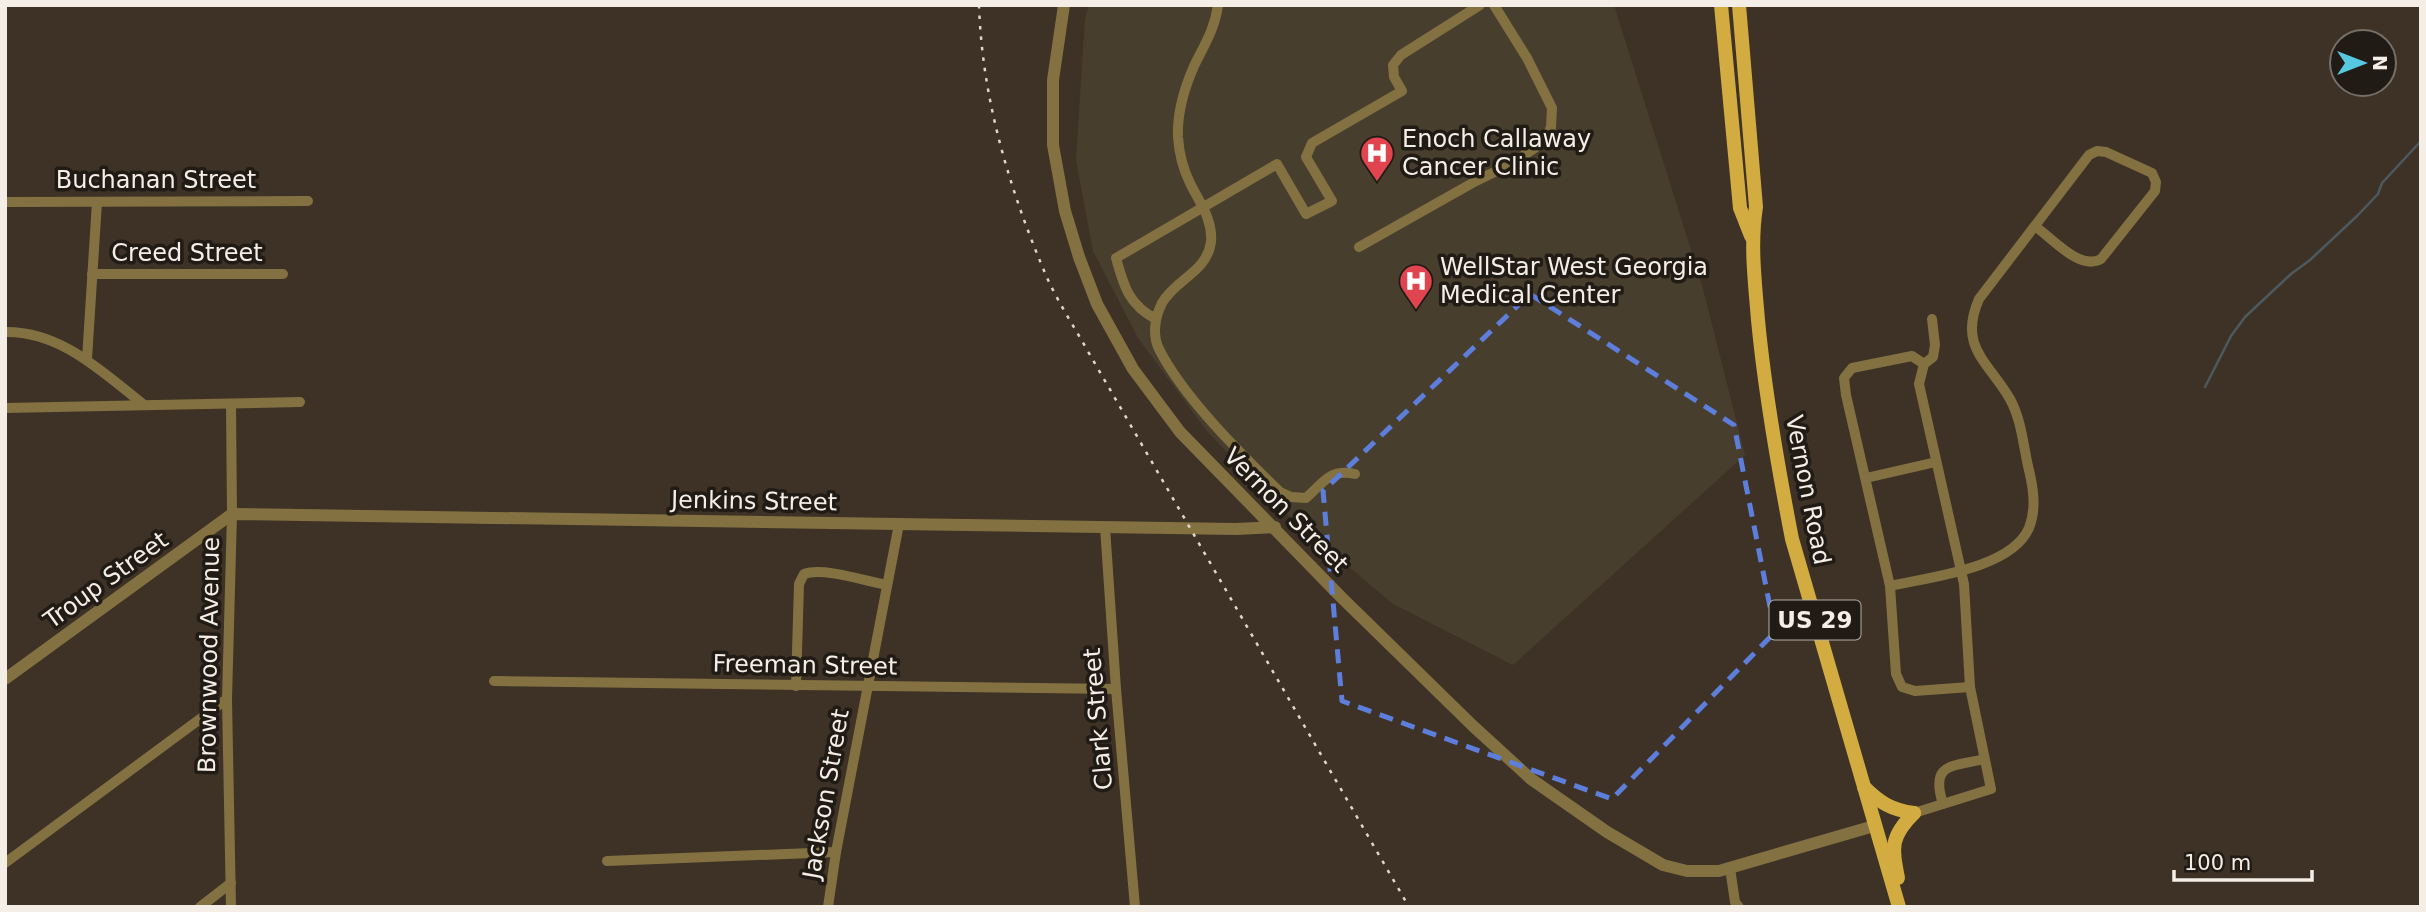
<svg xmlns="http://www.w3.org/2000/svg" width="2426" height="912" font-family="'DejaVu Sans',sans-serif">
  <rect width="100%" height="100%" fill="#3d3225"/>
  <path fill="#483e2e" d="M1089,5H1614L1702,285L1745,455L1513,665L1393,604L1278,507L1206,430L1138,338L1093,251L1076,160L1085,19Z"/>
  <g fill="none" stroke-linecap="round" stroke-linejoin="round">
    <path stroke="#4c5a60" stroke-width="2.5" d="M2205,387L2231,336L2245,317L2291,274L2310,260L2357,216L2378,194L2382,183L2421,141"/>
    <g stroke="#837142" stroke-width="10">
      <path d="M1218,5C1215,28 1205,44 1195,64C1185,86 1177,112 1178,137C1179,152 1183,169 1190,183C1199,202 1213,219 1211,242C1207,272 1176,279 1162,303C1155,317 1152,335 1159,349C1183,397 1241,454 1280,492L1291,497L1306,498C1323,483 1330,468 1355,474"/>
      <path d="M5,202L308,201"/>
      <path d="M1359,247L1476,181L1511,164L1545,141L1551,127L1552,108L1527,58L1494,5"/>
      <path d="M92,274H283"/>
      <path d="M1156,319C1129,305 1124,287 1116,258L1277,164L1306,214L1332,201L1306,157L1312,143L1402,91L1394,77L1393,65L1401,55L1480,5"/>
      <path d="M5,332C61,331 102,372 143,404"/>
      <path d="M87,359L97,202"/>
      <path d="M1924,364L1912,356L1852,368L1844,378L1846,395L1890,586L1896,674L1902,687L1915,691L1970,687"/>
      <path d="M5,408L300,402"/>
      <path d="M1866,478L1936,462"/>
      <path d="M1105,527L1116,689L1135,907"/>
      <path d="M1890,586C1929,577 2011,569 2029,528C2037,508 2033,486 2028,466C2023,443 2021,419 2010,399C1988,361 1958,347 1979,299L2089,155L2097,151L2106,152L2152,173L2156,182L2155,191L2101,259C2080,271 2053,239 2036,227"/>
      <path d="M494,681L1116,689"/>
      <path d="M796,686L799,584L804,574C824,567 865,581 887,585"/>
      <path d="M1943,804C1930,763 1951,767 1984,759"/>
      <path d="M1914,813L1991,789L1970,687L1964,584L1919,384L1924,364L1933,357L1935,345L1932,319"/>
      <path d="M607,861L836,852"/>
      <path d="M5,863L227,699"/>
      <path d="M1730,868L1735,902L1739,907"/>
      <path d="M200,907L231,883"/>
      <path d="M231,907L227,699L232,514L231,404"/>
      <path d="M828,907L836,852L899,524"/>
    </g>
    <g stroke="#837142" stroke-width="12">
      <path d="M1064,5L1053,80V145L1065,211L1079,257L1097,304L1133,369L1180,432L1341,597L1473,726L1531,779L1607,832L1663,865L1687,871H1719L1874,826"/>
      <path d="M5,679L232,514L1236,529L1275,527"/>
    </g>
    <g stroke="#d2ac40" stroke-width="14">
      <path d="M1721,5L1740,208L1751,236"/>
      <path d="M1739,5L1756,207C1750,245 1755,282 1758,320C1765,394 1778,467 1792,539L1899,907"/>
      <path d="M1864,787C1880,803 1892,810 1914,813"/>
      <path d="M1898,878C1892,847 1890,837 1914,813"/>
    </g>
    <path stroke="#ded7ce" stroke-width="2.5" stroke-dasharray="3.5 7" stroke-linecap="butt" d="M979,5C982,98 1009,188 1045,273C1056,299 1072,323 1086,348L1409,907"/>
  </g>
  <path fill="none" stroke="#5e7edc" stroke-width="5" stroke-dasharray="14 9" stroke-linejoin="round" d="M1530,294L1734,425L1775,632L1612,799L1342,701L1323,491Z"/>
  <defs>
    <g id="hospital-pin" transform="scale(1.75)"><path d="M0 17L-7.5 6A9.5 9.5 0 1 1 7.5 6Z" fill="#e0444e" stroke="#201b15"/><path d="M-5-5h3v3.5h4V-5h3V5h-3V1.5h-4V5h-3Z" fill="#fff"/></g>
  </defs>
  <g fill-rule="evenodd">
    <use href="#hospital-pin" x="1377" y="153"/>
    <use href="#hospital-pin" x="1416" y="281"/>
  </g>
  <g text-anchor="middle" stroke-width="7" stroke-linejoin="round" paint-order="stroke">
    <rect fill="#201b15" stroke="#b5afa7" stroke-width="2" x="1769.5" y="600.5" width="91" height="39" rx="5"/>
    <g font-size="23" font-weight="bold" fill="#f5eee6">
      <text x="1815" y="628">US 29</text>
    </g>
    <g font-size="24" fill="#f5eee6" stroke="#201b15" text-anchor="start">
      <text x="1402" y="147">Enoch Callaway<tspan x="1402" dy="28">Cancer Clinic</tspan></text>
      <text x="1440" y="275">WellStar West Georgia<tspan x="1440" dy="28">Medical Center</tspan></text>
    </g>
    <g font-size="24" fill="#f5eee6" stroke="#201b15">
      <text x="156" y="188">Buchanan Street</text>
      <text x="187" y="261">Creed Street</text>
      <text transform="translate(1808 490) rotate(79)" y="8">Vernon Road</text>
      <text transform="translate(754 501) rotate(1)" y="8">Jenkins Street</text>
      <text transform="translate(1286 510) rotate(45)" y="8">Vernon Street</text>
      <text transform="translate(106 580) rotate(-36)" y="8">Troup Street</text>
      <text transform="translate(209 655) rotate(-89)" y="8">Brownwood Avenue</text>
      <text transform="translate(805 665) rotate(1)" y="8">Freeman Street</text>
      <text transform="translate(1098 719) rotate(-95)" y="8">Clark Street</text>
      <text transform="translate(826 794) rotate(-80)" y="8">Jackson Street</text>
    </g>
  </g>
  <rect width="2426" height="912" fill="none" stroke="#f5eee6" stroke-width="14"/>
  <g transform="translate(2363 63) rotate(90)"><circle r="33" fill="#201b15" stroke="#756f69" stroke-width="2"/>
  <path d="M0-5L12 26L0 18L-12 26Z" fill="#56c9e1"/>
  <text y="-10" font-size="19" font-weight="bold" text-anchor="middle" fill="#f5eee6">N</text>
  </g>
  <path d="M2174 870v10h138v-10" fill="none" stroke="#f5eee6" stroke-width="3.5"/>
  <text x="2184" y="870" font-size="21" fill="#f5eee6" stroke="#201b15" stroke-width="5" paint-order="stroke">100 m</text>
</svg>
